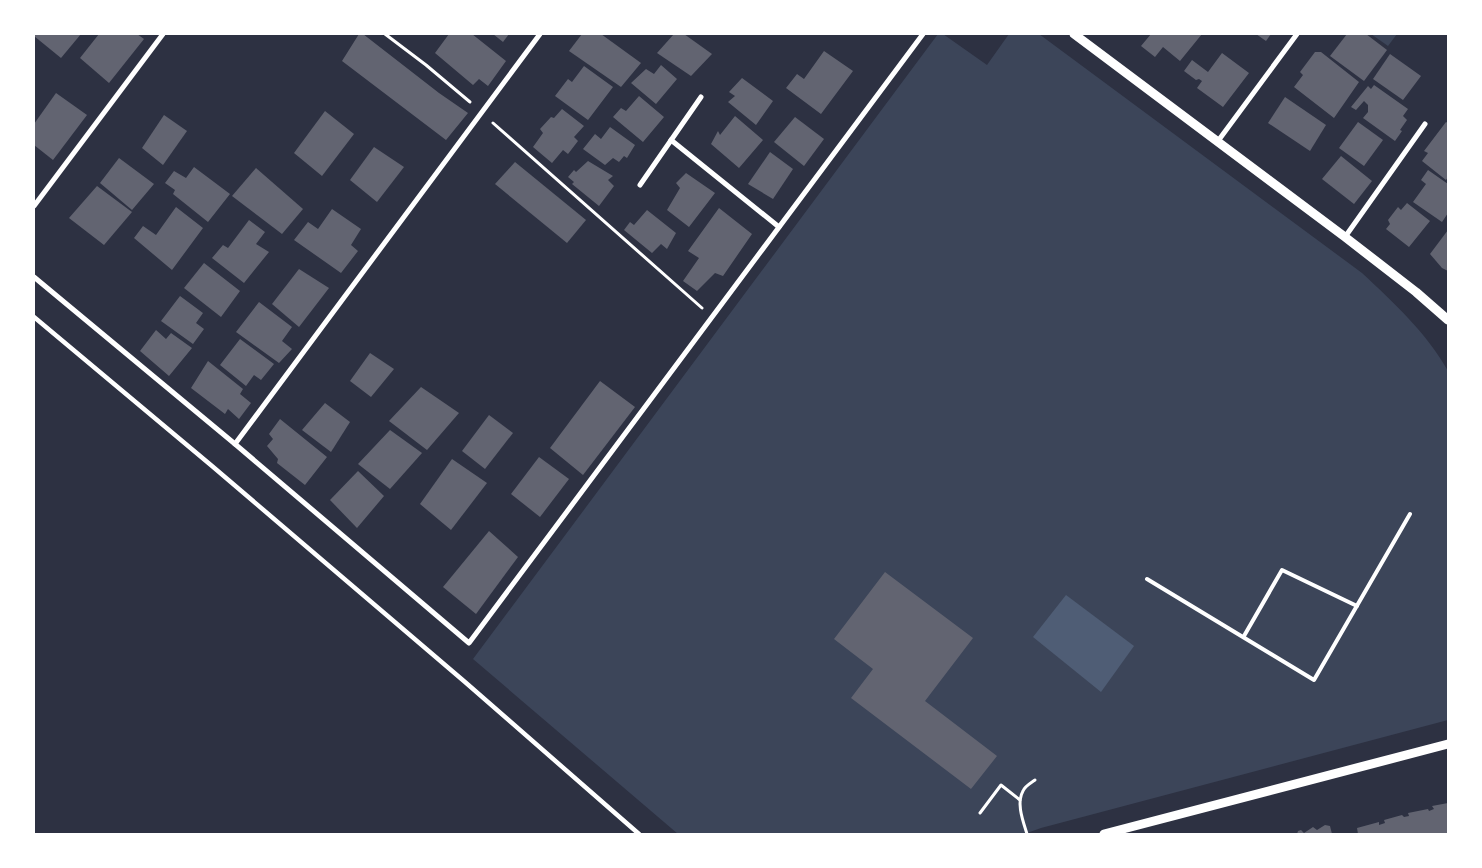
<svg xmlns="http://www.w3.org/2000/svg" width="1482" height="868" font-family="Figtree,sans-serif">
  <rect width="100%" height="100%" fill="#2d3142"/>
  <g fill="#3c4559">
    <path d="M938,34H943L987,65L1009,34H1039L1362,273C1394,303 1426,332 1448,371V720L1041,828L1024,834H678L473,659Z"/>
    <path d="M1371,34H1397L1388,46Z"/>
  </g>
  <path fill="#4f5d75" d="M1066,595L1134,646L1101,692L1033,637Z"/>
  <g fill="#626471">
    <path d="M34,34H81L61,58L34,36Z"/>
    <path d="M99,34H137L144,39L109,83L80,58Z"/>
    <path d="M359,34H363L439,93L468,113L446,140L342,61Z"/>
    <path d="M449,34H472L506,61L488,86L479,79L473,85L435,53Z"/>
    <path d="M493,34H509L503,42Z"/>
    <path d="M582,34H601L641,63L621,87L569,51Z"/>
    <path d="M674,34H684L712,54L691,76L657,53Z"/>
    <path d="M1151,34H1202L1180,61L1163,47L1155,57L1141,46Z"/>
    <path d="M1256,34H1271L1266,41Z"/>
    <path d="M1347,34H1366L1387,50L1364,81L1330,56Z"/>
    <path d="M824,51L853,71L821,114L786,88L797,74L804,79Z"/>
    <path d="M1315,52H1321L1359,82L1334,118L1294,87L1303,75L1300,72Z"/>
    <path d="M1222,53L1249,73L1223,107L1197,88L1202,81L1199,79L1196,80L1184,71L1192,60L1208,72Z"/>
    <path d="M1390,54L1421,76L1403,100L1373,79Z"/>
    <path d="M661,65L677,79L656,104L631,83L646,69L654,74Z"/>
    <path d="M584,66L613,87L588,120L555,96L568,79L572,82Z"/>
    <path d="M742,78L773,101L756,125L728,102L735,96L729,92Z"/>
    <path d="M1374,85L1408,109L1403,116L1407,120L1400,130L1402,131L1395,141L1363,118L1368,112V105L1364,101L1356,110L1351,107L1368,86L1371,89Z"/>
    <path d="M56,93L87,115L53,160L34,145V124Z"/>
    <path d="M639,96L664,117L643,142L613,117L621,108L626,111Z"/>
    <path d="M1285,97L1326,125L1310,151L1268,123Z"/>
    <path d="M562,109L584,126L574,137L578,141L568,154L563,150L552,163L533,147L543,133L540,129L551,117L554,118Z"/>
    <path d="M325,111L354,134L322,176L294,153Z"/>
    <path d="M164,115L187,131L163,165L142,148Z"/>
    <path d="M735,116L763,140L739,168L711,144L718,131L720,135Z"/>
    <path d="M795,117L824,139L804,166L774,142Z"/>
    <path d="M1358,122L1383,140L1364,166L1339,148Z"/>
    <path d="M1446,122L1448,123V177L1446,180L1422,161L1428,153L1424,151Z"/>
    <path d="M610,127L635,145L627,158L624,156L619,162L613,158L605,165L583,149L595,134L601,139Z"/>
    <path d="M374,147L404,167L377,202L350,180Z"/>
    <path d="M770,152L793,169L773,199L748,184Z"/>
    <path d="M1341,156L1372,181L1354,204L1322,179Z"/>
    <path d="M119,158L154,184L132,210L100,183Z"/>
    <path d="M588,161L613,176L608,180L614,186L599,206L572,184L574,182L568,177L574,170L576,172Z"/>
    <path d="M515,162L586,220L567,243L495,184Z"/>
    <path d="M194,167L230,194L208,222L173,194L175,190L165,183L174,171L186,178Z"/>
    <path d="M256,168L303,209L282,234L232,196Z"/>
    <path d="M1428,170L1448,184V213L1442,222L1413,202L1426,184L1421,180Z"/>
    <path d="M686,173L715,193L689,227L667,210L680,188L676,183Z"/>
    <path d="M97,186L132,212L104,245L69,218Z"/>
    <path d="M1407,203L1430,221L1409,247L1386,229L1390,224L1388,220L1398,207L1401,210Z"/>
    <path d="M176,207L203,228L172,270L134,238L143,226L156,235Z"/>
    <path d="M719,208L752,234L723,276L715,273L697,291L683,281L699,258L688,251Z"/>
    <path d="M332,209L361,229L351,245L358,251L341,273L294,240L308,222L318,229Z"/>
    <path d="M647,210L676,233L667,249L661,244L652,253L624,230L630,222L634,225Z"/>
    <path d="M249,220L265,232L256,244L269,252L244,283L212,258L223,245L228,248Z"/>
    <path d="M1448,230V271L1442,268L1430,254Z"/>
    <path d="M204,263L240,291L221,317L184,288Z"/>
    <path d="M299,269L329,288L299,327L272,304Z"/>
    <path d="M180,296L203,313L196,323L204,329L193,344L161,321Z"/>
    <path d="M259,302L292,327L282,341L292,349L279,363L236,332Z"/>
    <path d="M156,330L166,339L171,333L192,348L169,376L140,351Z"/>
    <path d="M240,339L274,364L261,380L254,375L246,386L220,365Z"/>
    <path d="M370,353L394,369L371,397L350,381Z"/>
    <path d="M208,361L243,389L240,394L251,403L239,419L228,409L225,414L191,388Z"/>
    <path d="M600,381L635,407L583,475L550,448Z"/>
    <path d="M421,387L459,413L427,450L389,421Z"/>
    <path d="M325,403L350,422L331,452L302,430Z"/>
    <path d="M489,415L513,433L485,469L462,451Z"/>
    <path d="M280,419L327,457L305,485L277,463L278,459L267,446L273,439L269,434Z"/>
    <path d="M390,430L422,453L390,489L358,464Z"/>
    <path d="M539,457L569,479L540,517L511,494Z"/>
    <path d="M452,459L487,483L451,530L420,504Z"/>
    <path d="M358,471L384,496L357,528L330,500Z"/>
    <path d="M489,531L518,557L476,614L443,587Z"/>
    <path d="M885,572L973,638L925,701L997,756L971,789L851,698L873,669L834,639Z"/>
    <path d="M1448,803V834H1358L1357,828L1379,822V825L1385,823L1384,820L1402,815L1404,817L1409,816L1408,813L1428,809L1429,811L1434,809L1432,806Z"/>
    <path d="M1325,825L1330,826L1332,834H1297L1298,831L1301,830L1304,833L1313,827L1317,830Z"/>
  </g>
  <g fill="none" stroke-linecap="round" stroke-linejoin="round">
    <g stroke="#fff" stroke-width="3">
      <path d="M385,34L426,65L470,102"/>
      <path d="M493,123L702,308"/>
      <path d="M980,813L1001,785L1020,800"/>
      <path d="M1027,834C1023,821 1016,803 1023,791C1025,786 1031,783 1035,780"/>
    </g>
    <g stroke="#fff" stroke-width="4">
      <path d="M1147,579L1314,680L1410,514"/>
      <path d="M1244,636L1282,570L1357,606"/>
    </g>
    <path stroke="#fff" stroke-width="4.5" d="M34,317L212,466L465,682L639,834"/>
    <g stroke="#fff" stroke-width="5">
      <path d="M671,140L779,227"/>
      <path d="M1218,141L1297,34"/>
      <path d="M640,185L701,97"/>
      <path d="M34,206L163,34"/>
      <path d="M1345,237L1425,124"/>
      <path d="M34,277L235,444L469,643L923,34"/>
      <path d="M235,444L540,34"/>
    </g>
    <g stroke="#fff" stroke-width="9">
      <path d="M1074,34L1345,237L1416,292L1448,320"/>
      <path d="M1104,834L1448,744"/>
    </g>
  </g>
  <rect width="1482" height="868" fill="none" stroke="#ffffff" stroke-width="70"/>
</svg>
